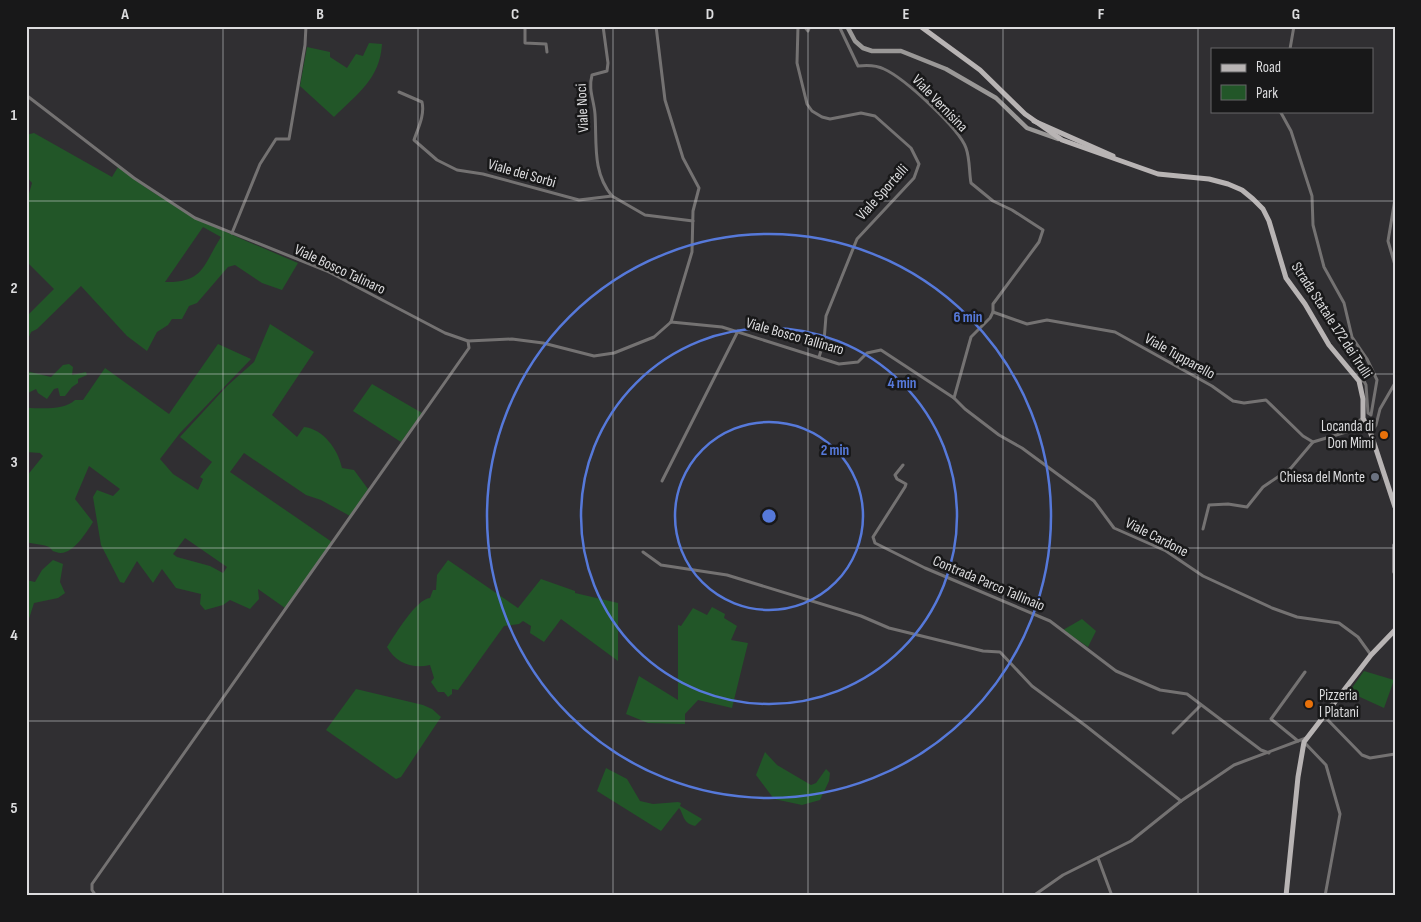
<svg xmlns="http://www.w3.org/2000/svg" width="1421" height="922" font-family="'Sofia Sans Condensed',sans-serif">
  <rect width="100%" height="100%" fill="#302f32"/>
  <g fill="#225628" fill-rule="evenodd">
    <path d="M369,43L382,44C380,79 357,94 334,117L300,86L307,47L330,52V57L347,68L356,54L363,56Z"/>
    <path d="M34,133L112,177L118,167C176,213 232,235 298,263L282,290L262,283L235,265L228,267L197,303L189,306L182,319H172L168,325L157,332L147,351L127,336L81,286L37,329L31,332L26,344V317L54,289L26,261V204L32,183L26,176V135ZM203,227L221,237C203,265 204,283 165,282Z"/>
    <path d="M270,324L314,352L272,415L297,437L304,427C323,429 338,449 342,468L354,470L368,489L350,516L321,500L306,495L244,453L230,472L332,542L285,608L258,589L259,599L250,609L230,600L223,605L205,610L200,604L201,594L176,588L162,569L153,583L137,561L124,583L120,582L101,545L93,497L97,490L113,496L120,489L89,466L75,499L93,522C86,533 71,558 56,552C51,551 53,550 49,547C43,544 33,544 26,542V477L43,456L40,453L26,452V408C42,408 63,411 75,400H83L105,368L169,414L218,344L251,359L180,433L160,459L173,474L198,490L203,479L200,477L212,462L180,437L227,386L254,362ZM185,538L227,567L223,573L210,566L177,557L173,554Z"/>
    <path d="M69,364L73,367L72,375L86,372L87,375L78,379V383L72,387L65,396H60L58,388L54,389L47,399L38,393L36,389L26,394V371L51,377L63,365Z"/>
    <path d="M372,384L422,413L401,442L353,411Z"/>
    <path d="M53,560L63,564L60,582L65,593L58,598L34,603L26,628V580L35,582L42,570Z"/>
    <path d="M448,560L518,608L541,579L575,591V593L618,603V661L561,619L544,642L530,633L531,626L523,621L519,624L504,626L458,690L452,689V694L448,697L444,692H438L431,682L434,678L430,665C412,669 396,663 387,647C395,635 416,599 430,598L433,590H436L437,575Z"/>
    <path d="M712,607L725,614L724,618L737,626L731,640L748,643L732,708L698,700L685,714V724L648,723L626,714L639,676L678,700V625L681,626L693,608L707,615Z"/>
    <path d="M1082,619L1096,631L1088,647L1063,630Z"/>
    <path d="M1364,671L1394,680L1384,708L1349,692Z"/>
    <path d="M356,689L423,705L432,709L441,717L401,777L396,779L326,730Z"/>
    <path d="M765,752L777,765L811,785L816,783L826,769L830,773L829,781L820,800L802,805L774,799L756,775Z"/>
    <path d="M606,768L627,779L640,801L653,804L678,802L681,803L680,806L702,819L695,826C682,823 684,814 679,808L661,831L597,791Z"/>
  </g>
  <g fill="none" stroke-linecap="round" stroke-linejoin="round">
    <g stroke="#747272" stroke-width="3">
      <path d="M525,26V43L546,44L547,52"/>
      <path d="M603,26L608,63L607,71L592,75C588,90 594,100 595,114C597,143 592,172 612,196"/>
      <path d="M656,26L665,100L683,158L699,188L693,211L692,252L671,322"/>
      <path d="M798,26L797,63L807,104L812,111L822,117L830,119L861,113L875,116L911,148L919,164L914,178L857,239L826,316L824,341L819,357"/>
      <path d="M804,26L808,31L810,26"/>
      <path d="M839,26L858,66C866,65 876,65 884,69C904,78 959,128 966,148C970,159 969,172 971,183L993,201L1012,210L1043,230L1039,242L993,304V312L990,318L971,337L954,398"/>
      <path d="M1290,49L1294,26"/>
      <path d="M399,92L422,102C425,115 418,128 414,140L437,160L457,170L483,174L579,200L612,196L645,215L693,221"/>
      <path d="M26,95L134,178L195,218L327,271L445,333L468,341L512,339L543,343L594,356L614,353L654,337L671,322"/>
      <path d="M1280,111L1291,131L1312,196L1313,225L1324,267L1344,303L1352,337L1367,359L1377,380L1371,415L1368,413L1366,385L1364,381H1359"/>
      <path d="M1395,199L1388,241L1395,265"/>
      <path d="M232,233L260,164L276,139H289L305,45L306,26"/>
      <path d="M993,312L1027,324L1047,320L1115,332L1212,386L1233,401L1244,403L1266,400L1303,436L1313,442L1366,426"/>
      <path d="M671,322L722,327L839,364L858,362L867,353L881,350L954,398L965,409L999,435L1022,448L1094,501L1114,528L1166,551L1203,576L1272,608L1297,617L1339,623L1358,637L1371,655"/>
      <path d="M1345,431L1363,418"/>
      <path d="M1371,433L1376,425L1380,409L1395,383"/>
      <path d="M903,465L895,475L897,479L906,484L905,487L873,537L875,543L925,568L1050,621L1116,671L1160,690L1187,694L1261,750L1269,753"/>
      <path d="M662,481L738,331"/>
      <path d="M1203,529L1209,505L1228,504L1247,507L1263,487L1291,468L1313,442"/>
      <path d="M643,552L661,565L727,575L861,616L889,628L983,651L1000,652L1032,686L1086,726L1181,801"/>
      <path d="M1324,716L1362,755L1370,758L1395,754"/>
      <path d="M1173,733L1201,705"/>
      <path d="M1298,741L1271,719L1305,672"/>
      <path d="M1304,742L1326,765L1340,814L1325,896"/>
      <path d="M1098,858L1112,896"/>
      <path d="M96,896L92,890V884L469,348L468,341"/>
      <path d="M1033,896L1063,875L1131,841L1181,801L1234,765L1306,738"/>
    </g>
    <path stroke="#9a9897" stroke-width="4.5" d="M847,26L855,41L863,48L872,51H901L946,69L996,98L1027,128L1058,139"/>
    <g stroke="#b8b4b4" stroke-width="5">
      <path d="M920,26L980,70L1025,114L1062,140L1158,174L1209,179L1228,184L1242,190L1253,199L1263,209L1269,221L1286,278L1305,304L1329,345L1359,381L1363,399V418L1371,434L1395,507"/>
      <path d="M1034,121L1113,156"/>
      <path d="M1395,545V572"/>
      <path d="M1286,896L1298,777L1304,742L1371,655L1395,630"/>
    </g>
  </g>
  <path fill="none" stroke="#dcdcde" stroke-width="1" stroke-opacity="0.55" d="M223,26V896M418,26V896M613,26V896M808,26V896M1003,26V896M1198,26V896M26,201H1395M26,374H1395M26,548H1395M26,721H1395"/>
  <g fill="none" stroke="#5679da" stroke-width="2.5">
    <circle cx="769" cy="516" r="94"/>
    <circle cx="769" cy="516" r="188"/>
    <circle cx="769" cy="516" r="282"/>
  </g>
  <g fill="#e8710a" stroke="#181819" stroke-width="2">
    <circle cx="1384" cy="435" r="5"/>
    <circle cx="1309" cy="704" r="5"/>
  </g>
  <circle fill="#6b7280" stroke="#181819" stroke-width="2" cx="1375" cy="477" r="5"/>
  <g text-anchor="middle" stroke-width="5" stroke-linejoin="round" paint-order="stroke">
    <g font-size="15" fill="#dcdcde" stroke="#181819">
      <text transform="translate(940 103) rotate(46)" y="5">Viale Vernisina</text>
      <text transform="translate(582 108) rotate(-93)" y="5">Viale Noci</text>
      <text transform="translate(522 173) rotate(16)" y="5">Viale dei Sorbi</text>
      <text transform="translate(882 192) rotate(-48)" y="5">Viale Sportelli</text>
      <text transform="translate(340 269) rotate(25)" y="5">Viale Bosco Talinaro</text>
      <text transform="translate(1332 320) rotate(57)" y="5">Strada Statale 172 dei Trulli</text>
      <text transform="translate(795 336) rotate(16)" y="5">Viale Bosco Tallinaro</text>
      <text transform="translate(1180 356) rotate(29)" y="5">Viale Tupparello</text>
      <text transform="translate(1157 537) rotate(27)" y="5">Viale Cardone</text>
      <text transform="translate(989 583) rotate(23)" y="5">Contrada Parco Tallinaio</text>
    </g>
    <g font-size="15" fill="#dcdcde" stroke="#181819" text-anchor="end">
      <text x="1374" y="431">Locanda di<tspan x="1374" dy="17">Don Mimi</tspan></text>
      <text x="1365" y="482">Chiesa del Monte</text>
      <text x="1319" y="700" text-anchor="start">Pizzeria<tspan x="1319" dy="17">I Platani</tspan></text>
    </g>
  </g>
  <circle cx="769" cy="516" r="8" fill="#5679da" stroke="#181819" stroke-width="2.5"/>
  <g font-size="15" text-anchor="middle" font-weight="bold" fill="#5679da" stroke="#181819" stroke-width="5" stroke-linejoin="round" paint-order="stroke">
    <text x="968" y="322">6 min</text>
    <text x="902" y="388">4 min</text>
    <text x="835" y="455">2 min</text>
  </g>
  <rect width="1421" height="922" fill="none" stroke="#181819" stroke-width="55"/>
  <rect x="1211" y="48" width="162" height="65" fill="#181819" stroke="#666668"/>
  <rect x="1221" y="64" width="25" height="8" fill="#b8b4b4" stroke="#666668"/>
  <text x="1256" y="72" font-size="15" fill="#dcdcde">Road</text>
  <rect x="1221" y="85" width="25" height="15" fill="#225628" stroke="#666668"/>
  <text x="1256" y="98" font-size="15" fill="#dcdcde">Park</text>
  <rect x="28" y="28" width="1366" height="866" fill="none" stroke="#dcdcde" stroke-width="2"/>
  <g font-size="16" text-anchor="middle" font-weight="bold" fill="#dcdcde">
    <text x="125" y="19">A</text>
    <text x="320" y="19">B</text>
    <text x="515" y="19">C</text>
    <text x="710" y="19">D</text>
    <text x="906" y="19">E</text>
    <text x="1101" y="19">F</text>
    <text x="1296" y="19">G</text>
    <text x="14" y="120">1</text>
    <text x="14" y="293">2</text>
    <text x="14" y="467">3</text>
    <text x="14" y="640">4</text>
    <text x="14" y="813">5</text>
  </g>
</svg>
